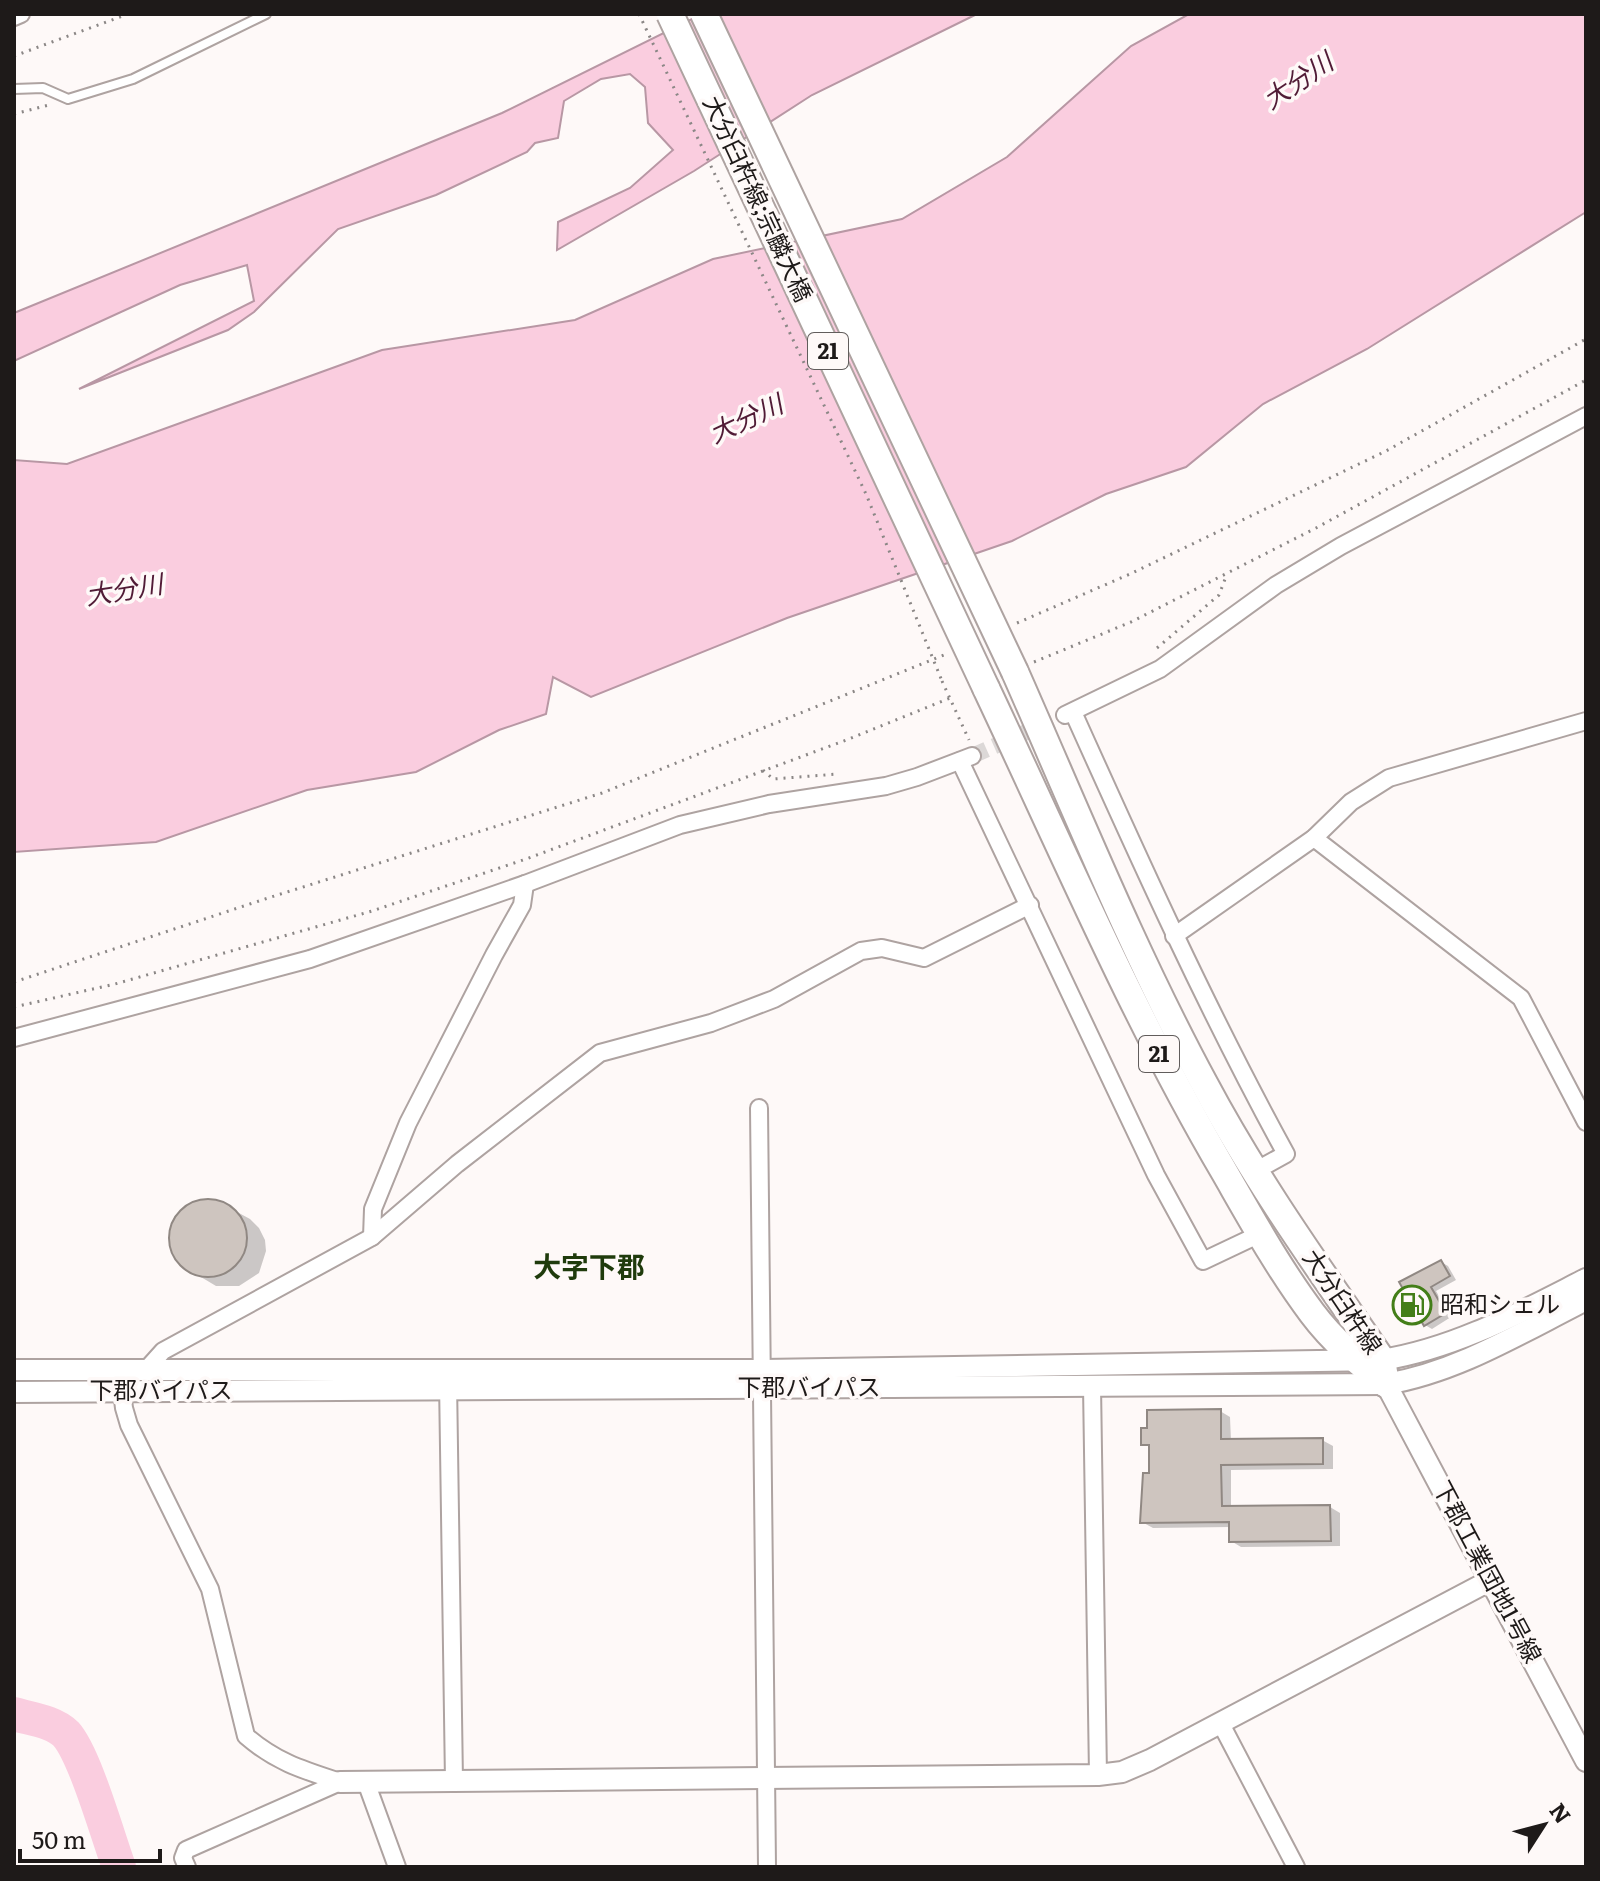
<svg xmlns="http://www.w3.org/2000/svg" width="1600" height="1881" font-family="Literata,'Noto Sans JP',serif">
  <rect width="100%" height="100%" fill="#fef9f8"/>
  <g fill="#facddf" stroke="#b897a4" stroke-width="2">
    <path d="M702,14H977L812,95L694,171L557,250L558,222L630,188L673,150L648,123L645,87L630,74L601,79L564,101L558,138L535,143L527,152L436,195L338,229L254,312L228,330L79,389L254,301L247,265L180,285L14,361V313L502,113Z"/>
    <path d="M1189,14H1586V212L1367,349L1263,404L1186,467L1106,494L1012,541L787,618L591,697L553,677L546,714L499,730L416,772L307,790L156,842L14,852V460L67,464L382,350L575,320L713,259L902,219L1007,157L1131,46Z"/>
  </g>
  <g fill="#0003">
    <path d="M204,1201H217L250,1219L259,1228L265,1240L266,1251L259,1273L239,1286H216L206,1280L185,1268L177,1259L171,1247L170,1234L174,1222L181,1211L192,1204Z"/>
    <path d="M1441,1262L1448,1266L1456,1280L1436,1291L1451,1317L1432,1329L1425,1325L1402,1283Z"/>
    <path d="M1220,1411L1230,1417L1231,1441L1322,1440L1333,1446V1469L1231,1470V1507H1330L1340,1513V1546L1241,1547L1231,1541V1527L1153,1528L1142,1522L1151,1475V1448L1143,1443Z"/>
  </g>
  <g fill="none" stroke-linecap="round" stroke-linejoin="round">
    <path stroke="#facddf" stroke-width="34" d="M14,1714C30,1719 53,1721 66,1734C85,1755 108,1837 119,1867"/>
  </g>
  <g fill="#cec5bf" stroke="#908883" stroke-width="2">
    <circle cx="208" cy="1238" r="39"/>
    <path d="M1441,1260L1450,1276L1431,1287L1446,1313L1424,1326L1399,1282Z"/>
    <path d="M1221,1409V1439L1323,1438V1464L1221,1465L1222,1506L1330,1505L1331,1541L1229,1542V1522L1140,1523L1143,1473H1149V1445H1141V1428H1147V1410Z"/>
  </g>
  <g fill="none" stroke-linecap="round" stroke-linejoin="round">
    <path stroke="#dcd8d7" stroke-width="16" stroke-dasharray="16 8" stroke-linecap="butt" d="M972,756L1065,715"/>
    <g stroke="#aea3a1" stroke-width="12">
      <path id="service" d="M14,89L43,88L68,99L133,79L266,14"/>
    </g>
    <g stroke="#aea3a1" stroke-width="20">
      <g id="minor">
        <path d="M14,17L21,14"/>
        <path d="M1073,712C1140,861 1207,1010 1286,1154L1255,1171"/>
        <path d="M1065,715L1160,669L1276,585L1341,546L1586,416"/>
        <path d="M960,761L1156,1175L1203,1261L1260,1234"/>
        <path d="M1314,838L1521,998L1586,1122"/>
        <path d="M1174,936L1314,838L1351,802L1389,778L1586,721"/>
        <path d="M14,1038L310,959L525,884L680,825L769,804L886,786L917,777L972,756"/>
        <path d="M759,1108L767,1867"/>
        <path d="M372,1237L373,1209L408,1123L494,955L522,905L525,884"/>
        <path d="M145,1371L163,1351L372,1237L457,1164L600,1053L711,1023L774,999L861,951L882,948L924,958L1030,905"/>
        <path d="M448,1381L454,1781"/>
        <path d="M1092,1386L1098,1775"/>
        <path d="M122,1391L124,1408L129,1425L210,1589L246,1736C276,1762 303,1770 340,1782"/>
        <path d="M1220,1722L1296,1867"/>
        <path d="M366,1782L397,1867"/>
        <path d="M187,1867L183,1858L186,1850L340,1782"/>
      </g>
    </g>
    <g stroke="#aea3a1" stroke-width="24">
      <g id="tertiary">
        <path d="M14,1370H763L1382,1360C1456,1348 1519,1313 1586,1279"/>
        <path d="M1386,1384L1586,1761"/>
        <path d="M14,1392L1386,1384C1458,1372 1522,1332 1586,1300"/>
        <path d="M340,1782L1098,1775L1122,1772L1150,1760L1491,1580"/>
      </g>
    </g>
    <g stroke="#aea3a1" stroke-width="30">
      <g id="primary">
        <path d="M1015,672C1076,810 1133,952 1205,1085C1256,1181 1320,1270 1382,1360L1386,1384"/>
        <path d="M986,688C1063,851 1134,1018 1225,1173C1252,1220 1279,1269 1312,1313C1333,1341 1359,1363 1386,1384"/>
      </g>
    </g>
    <g stroke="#8b8786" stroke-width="3" stroke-dasharray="2 6" stroke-linecap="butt">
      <path d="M14,56L128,14"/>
      <path d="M14,114L49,105"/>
      <path d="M1017,623L1130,574L1386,451L1586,339"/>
      <path d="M1157,648L1219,595L1227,574"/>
      <path d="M1034,662L1131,622L1316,528L1586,380"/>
      <path d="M942,681L969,740"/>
      <path d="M763,770L773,779L838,774"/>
      <path d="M14,982L268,898L602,793L944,655"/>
      <path d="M14,1007L115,984L372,911L526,859L849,739L950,698"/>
    </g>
    <use href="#service" stroke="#fff" stroke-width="8"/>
    <use href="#minor" stroke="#fff" stroke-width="16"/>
    <use href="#tertiary" stroke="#fff" stroke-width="20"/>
    <use href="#primary" stroke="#fff" stroke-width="26"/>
    <g stroke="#aea3a1" stroke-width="30" stroke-linecap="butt">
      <g id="primary-bridge">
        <path d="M670,14L986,688"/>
        <path d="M704,14L1015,672"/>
      </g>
    </g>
    <path stroke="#8b8786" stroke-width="3" stroke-dasharray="2 6" stroke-linecap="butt" d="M639,14L866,494L942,681"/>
    <use href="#primary-bridge" stroke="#fff" stroke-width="26"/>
  </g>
  <defs>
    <g id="fuel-ring" transform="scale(2)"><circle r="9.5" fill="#fef9f8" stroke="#437e18" stroke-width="1.5"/><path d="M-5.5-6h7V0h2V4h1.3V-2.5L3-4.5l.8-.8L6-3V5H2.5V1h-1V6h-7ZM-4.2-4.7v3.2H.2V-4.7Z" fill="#437e18"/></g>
  </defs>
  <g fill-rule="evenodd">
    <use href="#fuel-ring" x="1412" y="1305"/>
  </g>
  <g text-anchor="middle" stroke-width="7" stroke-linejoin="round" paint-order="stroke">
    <g fill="#fef9f8" stroke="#615d5c" stroke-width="2">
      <rect x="808" y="333" width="40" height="36" rx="6"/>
      <rect x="1139" y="1036" width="40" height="36" rx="6"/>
    </g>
    <g font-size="22" font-weight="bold" fill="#1e1a19">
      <text x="828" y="359">21</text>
      <text x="1159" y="1062">21</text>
    </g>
    <g font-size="24" fill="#1e1a19" stroke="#fef9f8">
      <text transform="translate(757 199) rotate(65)" y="8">大分臼杵線;宗麟大橋</text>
      <text transform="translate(1342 1302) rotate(56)" y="8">大分臼杵線</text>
      <text x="809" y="1396">下郡バイパス</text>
      <text x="161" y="1399">下郡バイパス</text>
      <text transform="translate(1487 1572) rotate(62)" y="8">下郡工業団地1号線</text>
    </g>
    <g font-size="24" fill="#1e1a19" stroke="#fef9f8" text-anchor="start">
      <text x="1440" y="1313">昭和シェル</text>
    </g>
    <g font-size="26" font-style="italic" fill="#511b36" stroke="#fef9f8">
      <text transform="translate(1298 81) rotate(-34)" y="9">大分川</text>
      <text transform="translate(746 419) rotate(-25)" y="9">大分川</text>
      <text transform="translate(124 590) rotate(-9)" y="9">大分川</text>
    </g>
    <g font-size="28" font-weight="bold" fill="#1f3b0c" stroke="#fef9f8">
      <text x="589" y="1277">大字下郡</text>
    </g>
  </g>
  <rect width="1600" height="1881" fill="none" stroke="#1e1a19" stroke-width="32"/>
  <g transform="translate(1544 1825) rotate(54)" stroke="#fef9f8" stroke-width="6" paint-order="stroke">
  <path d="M0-6L14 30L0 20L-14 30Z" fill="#1e1a19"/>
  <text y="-12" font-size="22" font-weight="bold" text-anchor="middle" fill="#1e1a19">N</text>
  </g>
  <path d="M20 1849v12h140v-12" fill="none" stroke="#1e1a19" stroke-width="4"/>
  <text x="32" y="1849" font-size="24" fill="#1e1a19" stroke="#fef9f8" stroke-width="6" paint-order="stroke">50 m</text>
</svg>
